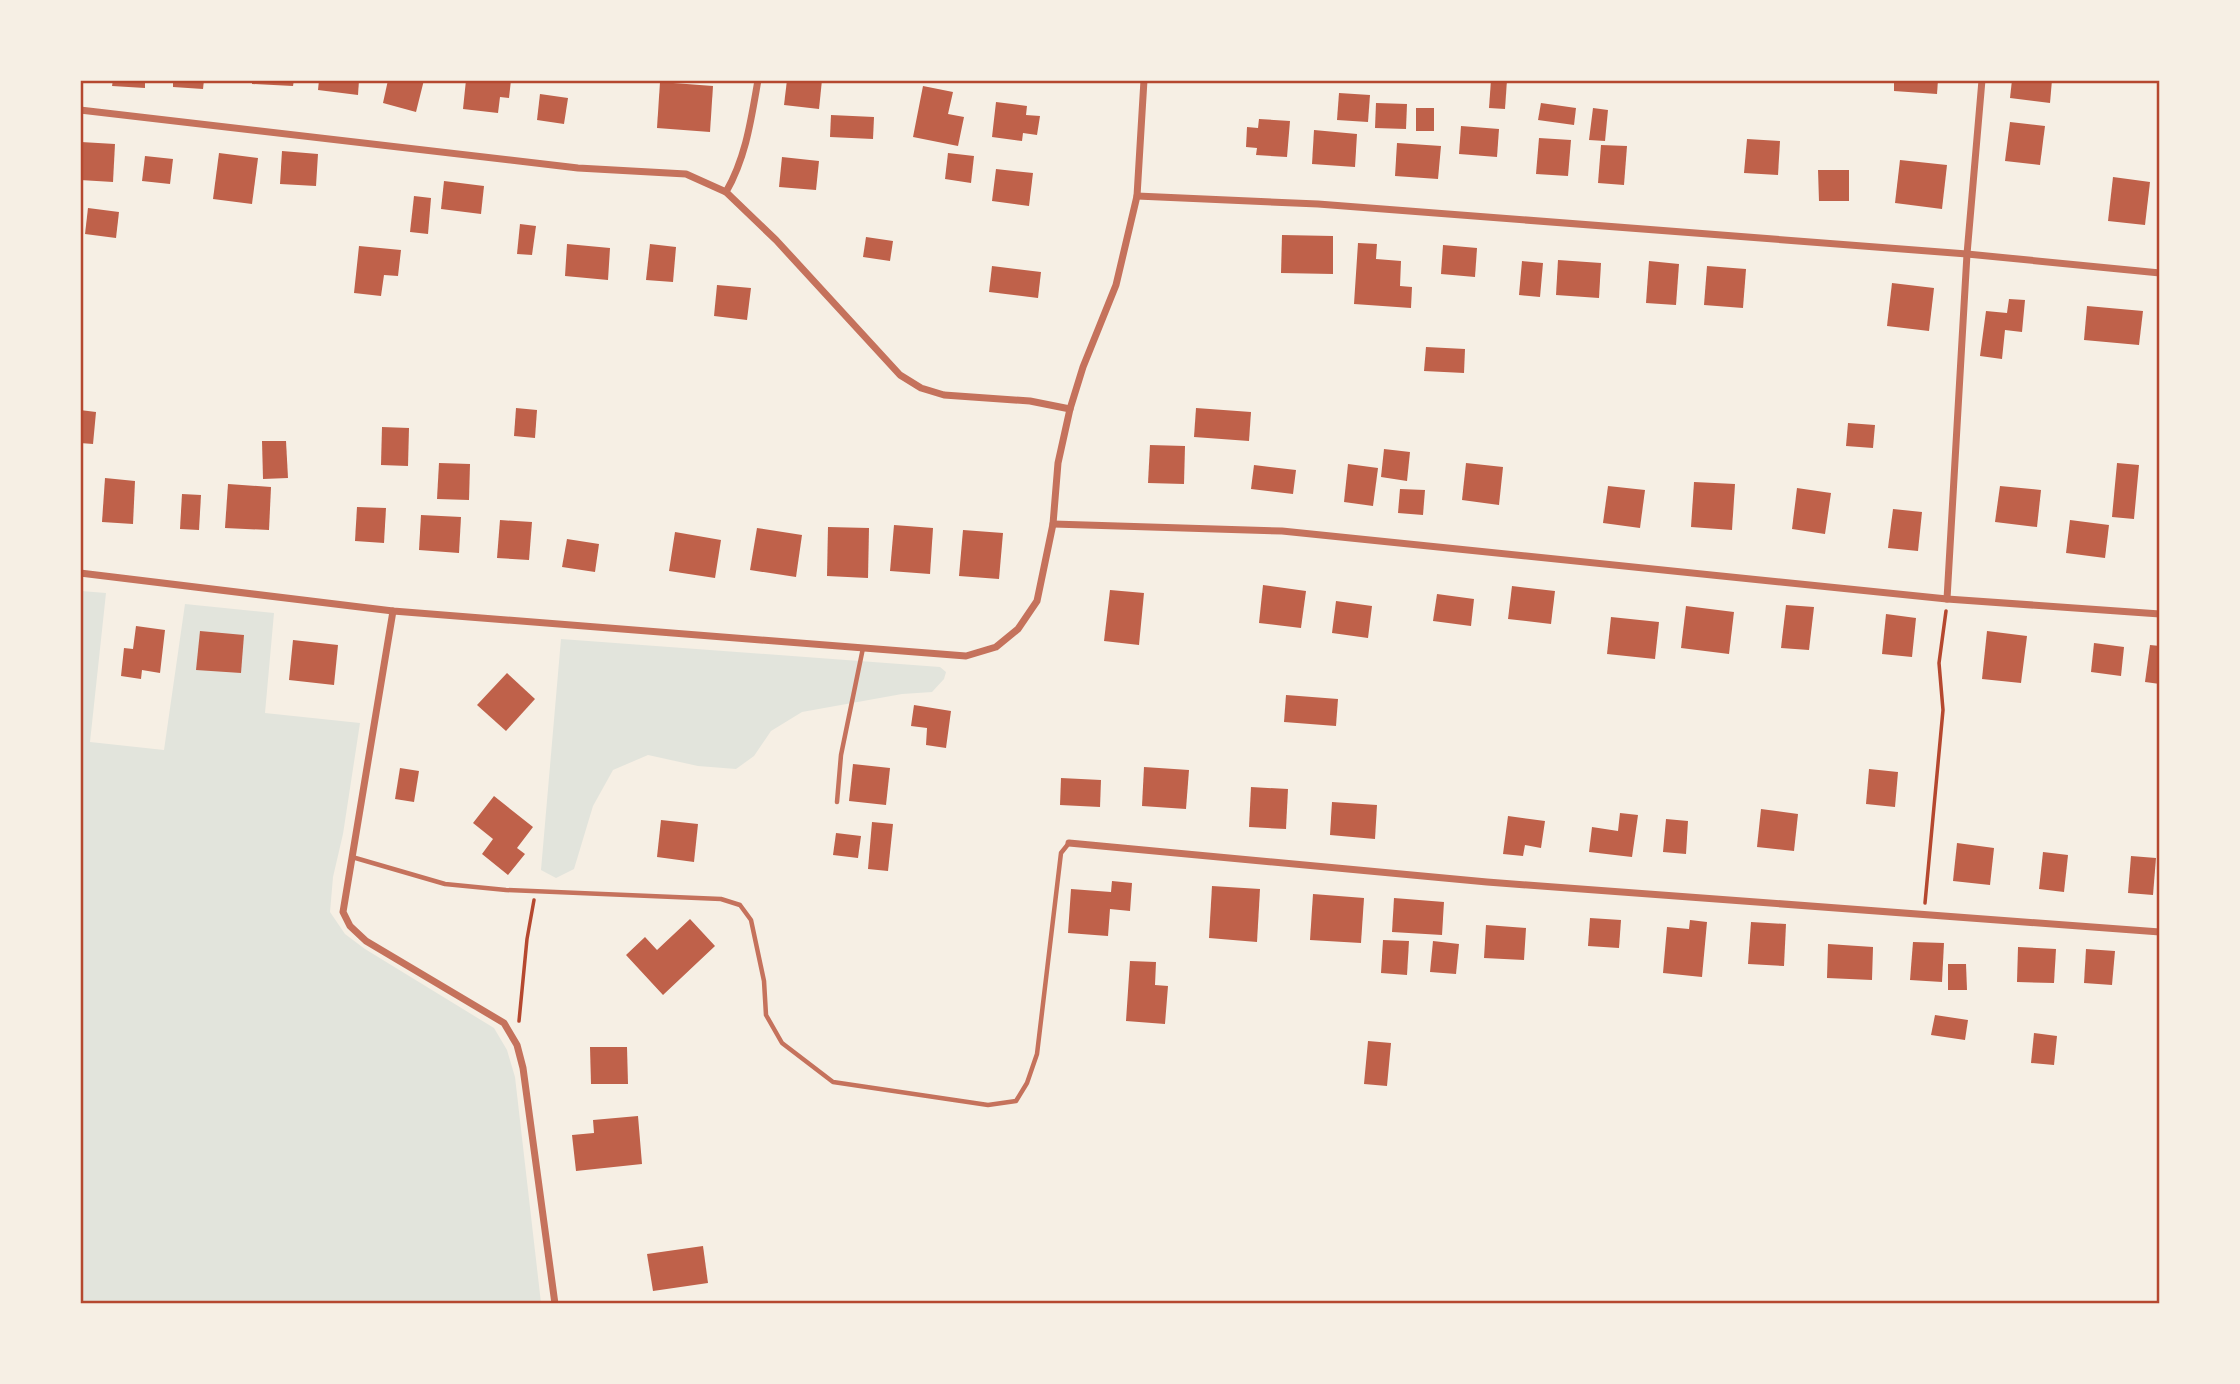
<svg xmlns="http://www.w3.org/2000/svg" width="2240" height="1384" viewBox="0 0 2240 1384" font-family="'Libre Baskerville',serif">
  <rect width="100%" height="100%" fill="#f6efe4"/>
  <!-- green -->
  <g fill="#e2e4dc">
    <polygon points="81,591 106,593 90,742 164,750 185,604 274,613 265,713 360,723 343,834 333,877 330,912 345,934 365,949 494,1028 507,1050 515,1077 541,1303 81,1304"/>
    <polygon points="561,639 940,667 946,672 944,679 932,692 902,694 802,712 771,731 754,756 736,769 698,766 648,755 613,770 593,806 574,869 556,878 541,870"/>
  </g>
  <!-- building -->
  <g fill="#bf614a">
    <polygon points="113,80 145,80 145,88 112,86"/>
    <polygon points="173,80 204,80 203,89 173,87"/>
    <polygon points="252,80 294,80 293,86 252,84"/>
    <polygon points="319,80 359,80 358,95 318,90"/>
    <polygon points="388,80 424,80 416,112 383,103"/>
    <polygon points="466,80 511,80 509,98 500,97 498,113 463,109"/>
    <polygon points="787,80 822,80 819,109 784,105"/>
    <polygon points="1491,80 1507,80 1505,109 1489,108"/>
    <polygon points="1894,80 1938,80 1937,94 1894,91"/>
    <polygon points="2012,80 2052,80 2050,103 2010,98"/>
    <polygon points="660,82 713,86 710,132 657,128"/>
    <polygon points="923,86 953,92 948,114 964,117 958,146 913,137"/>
    <polygon points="1339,93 1370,95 1368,122 1337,120"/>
    <polygon points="540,94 568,98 564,124 537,120"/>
    <polygon points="996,102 1027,106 1026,115 1040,116 1037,135 1023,133 1022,141 992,137"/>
    <polygon points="1376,103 1407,104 1406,129 1375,128"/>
    <polygon points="1541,103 1576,108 1574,125 1538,120"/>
    <rect x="1416" y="108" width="18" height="23"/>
    <polygon points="1593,108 1608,110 1605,141 1589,140"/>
    <polygon points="831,115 874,117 873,139 830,137"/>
    <polygon points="1259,119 1290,121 1287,157 1256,155 1257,148 1246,147 1247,127 1258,128"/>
    <polygon points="2010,122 2045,126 2040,165 2005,161"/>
    <polygon points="1461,126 1499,129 1497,157 1459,154"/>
    <polygon points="1314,130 1357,134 1355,167 1312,164"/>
    <polygon points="1539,138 1571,140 1568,176 1536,174"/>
    <polygon points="1747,139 1780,141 1778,175 1744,173"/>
    <polygon points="81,142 115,144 113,182 80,180"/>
    <polygon points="1397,143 1441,146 1438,179 1395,176"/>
    <polygon points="1601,145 1627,146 1624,185 1598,183"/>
    <polygon points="282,151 318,154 316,186 280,184"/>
    <polygon points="219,153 258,158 252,204 213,199"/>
    <polygon points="948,153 974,156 971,183 945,179"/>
    <polygon points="145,156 173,159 170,184 142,181"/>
    <polygon points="782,157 819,161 816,190 779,187"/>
    <polygon points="1900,160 1947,165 1942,209 1895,203"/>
    <polygon points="996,169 1033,173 1029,206 992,201"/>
    <polygon points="1818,170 1849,170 1849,201 1819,201"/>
    <polygon points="2113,177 2150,182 2145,225 2108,221"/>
    <polygon points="444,181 484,186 481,214 441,209"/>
    <polygon points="414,196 431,198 428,234 410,232"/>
    <polygon points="88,208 119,212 116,238 85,234"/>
    <polygon points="520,224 536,226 532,255 517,254"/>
    <polygon points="1282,235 1333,236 1333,274 1281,273"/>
    <polygon points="866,237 893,241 890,261 863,257"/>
    <polygon points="1358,243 1377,244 1376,259 1401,261 1400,286 1412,287 1411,308 1354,304"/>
    <polygon points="567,244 610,248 608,280 565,276"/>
    <polygon points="650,244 676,247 673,282 646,280"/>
    <polygon points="1443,245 1477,248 1475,277 1441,274"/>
    <polygon points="359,246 401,250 398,276 384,275 381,296 354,293"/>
    <polygon points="1558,260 1601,263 1599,298 1556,295"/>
    <polygon points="1522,261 1543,263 1540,297 1519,295"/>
    <polygon points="1649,261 1679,264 1676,305 1646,303"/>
    <polygon points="992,266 1041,272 1038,298 989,292"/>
    <polygon points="1707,266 1746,269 1743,308 1704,305"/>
    <polygon points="1892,283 1934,288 1929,331 1887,326"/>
    <polygon points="717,285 751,288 747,320 714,316"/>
    <polygon points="2009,299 2025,300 2022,332 2005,330 2002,359 1980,356 1986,311 2007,313"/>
    <polygon points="2087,306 2143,311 2139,345 2084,340"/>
    <polygon points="1426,347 1465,349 1464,373 1424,371"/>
    <polygon points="516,408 537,410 535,438 514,436"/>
    <polygon points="1196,408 1251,412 1249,441 1194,437"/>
    <polygon points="80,410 96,412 93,444 80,443"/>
    <polygon points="1848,423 1875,425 1873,448 1846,446"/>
    <polygon points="382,427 409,428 408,466 381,465"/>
    <polygon points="262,441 286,441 288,478 263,479"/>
    <polygon points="1150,445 1185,446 1184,484 1148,483"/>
    <polygon points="1384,449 1410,452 1407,481 1381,477"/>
    <polygon points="439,463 470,464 469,500 437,499"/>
    <polygon points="1466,463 1503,467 1499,505 1462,500"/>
    <polygon points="2117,463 2139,465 2134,519 2112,517"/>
    <polygon points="1348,464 1378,468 1373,506 1344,502"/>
    <polygon points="1254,465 1296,470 1293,494 1251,489"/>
    <polygon points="105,478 135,481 133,524 102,522"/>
    <polygon points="1694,482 1735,484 1732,530 1691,527"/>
    <polygon points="228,484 271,487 269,530 225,528"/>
    <polygon points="1608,486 1645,490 1640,528 1603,523"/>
    <polygon points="2000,486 2041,490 2037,527 1995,522"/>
    <polygon points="1797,488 1831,493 1825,534 1792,529"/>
    <polygon points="1400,489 1425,490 1423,515 1398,513"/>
    <polygon points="182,494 201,495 199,530 180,529"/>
    <polygon points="357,507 386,508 384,543 355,541"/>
    <polygon points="1893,509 1922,512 1918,551 1888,548"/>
    <polygon points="421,515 461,517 459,553 419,550"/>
    <polygon points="500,520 532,522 529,560 497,558"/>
    <polygon points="2070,520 2109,525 2105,558 2066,553"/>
    <polygon points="894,525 933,528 930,574 890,571"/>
    <polygon points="828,527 869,528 868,578 827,576"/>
    <polygon points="757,528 802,535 796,577 750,570"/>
    <polygon points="963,530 1003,533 999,579 959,576"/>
    <polygon points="675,532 721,540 715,578 669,571"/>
    <polygon points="567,539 599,544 595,572 562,567"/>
    <polygon points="1263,585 1306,591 1301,628 1259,623"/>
    <polygon points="1512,586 1555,591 1551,624 1508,619"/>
    <polygon points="1110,590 1144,593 1139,645 1104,641"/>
    <polygon points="1437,594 1474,599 1471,626 1433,621"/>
    <polygon points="1336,601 1372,606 1368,638 1332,633"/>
    <polygon points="1786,605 1814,607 1809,650 1781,648"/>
    <polygon points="1686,606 1734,612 1729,654 1681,648"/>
    <polygon points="1886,614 1916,618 1912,657 1882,654"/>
    <polygon points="1611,617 1659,622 1655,659 1607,654"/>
    <polygon points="136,626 165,630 160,673 142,670 141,679 121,676 124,648 133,649"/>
    <polygon points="200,631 244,635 241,673 196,670"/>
    <polygon points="1987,631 2027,636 2021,683 1982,679"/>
    <polygon points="293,640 338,645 334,685 289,680"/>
    <polygon points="2094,643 2124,647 2121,676 2091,672"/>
    <polygon points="2150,645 2160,646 2160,684 2145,682"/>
    <polygon points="507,673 535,699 506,731 477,705"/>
    <polygon points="1286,695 1338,699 1336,726 1284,722"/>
    <polygon points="914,705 951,711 946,748 926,745 927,728 911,726"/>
    <polygon points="853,764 890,768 886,805 849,801"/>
    <polygon points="1144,767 1189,770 1186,809 1142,806"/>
    <polygon points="400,768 419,771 414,802 395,799"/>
    <polygon points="1869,769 1898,772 1895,807 1866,804"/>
    <polygon points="1061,778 1101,780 1100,807 1060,805"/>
    <polygon points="1251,787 1288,789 1286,829 1249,827"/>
    <polygon points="494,796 533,827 517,848 525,854 508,875 482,854 493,839 473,823"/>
    <polygon points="1332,802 1377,805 1375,839 1330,835"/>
    <polygon points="1761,809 1798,814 1794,851 1757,847"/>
    <polygon points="1620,813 1638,815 1632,857 1589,852 1592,827 1618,831"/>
    <polygon points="1508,816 1545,821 1541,848 1525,845 1523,856 1503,854"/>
    <polygon points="1666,819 1688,821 1686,854 1663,852"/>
    <polygon points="661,820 698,824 694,862 657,857"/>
    <polygon points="872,822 893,824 888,871 868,869"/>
    <polygon points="836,833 861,836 858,858 833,855"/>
    <polygon points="1957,843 1994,848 1990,885 1953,881"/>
    <polygon points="2043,852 2068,855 2064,892 2039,889"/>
    <polygon points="2131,856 2156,858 2153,895 2128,893"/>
    <polygon points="1112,881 1132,883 1130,911 1110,909 1108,936 1068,933 1071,889 1111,892"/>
    <polygon points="1212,886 1260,889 1257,942 1209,938"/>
    <polygon points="1313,894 1364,898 1361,943 1310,940"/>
    <polygon points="1394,898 1444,902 1442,935 1392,932"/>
    <polygon points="1590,918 1621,920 1619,948 1588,946"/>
    <polygon points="690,919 715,946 663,995 626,955 645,937 657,950"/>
    <polygon points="1690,920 1707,922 1702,977 1663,973 1667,927 1689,929"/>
    <polygon points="1751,922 1786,924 1784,966 1748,964"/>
    <polygon points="1486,925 1526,928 1524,960 1484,958"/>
    <polygon points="1383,940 1409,941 1407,975 1381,973"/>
    <polygon points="1433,941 1459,944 1456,974 1430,972"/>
    <polygon points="1913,942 1944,943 1942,982 1910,980"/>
    <polygon points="1828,944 1873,947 1872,980 1827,978"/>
    <polygon points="2018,947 2056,949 2054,983 2017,982"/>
    <polygon points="2086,949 2115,951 2112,985 2084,983"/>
    <polygon points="1130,961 1156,962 1155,985 1168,986 1165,1024 1126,1021"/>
    <polygon points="1948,964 1966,964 1967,990 1948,990"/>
    <polygon points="1935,1015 1968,1020 1965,1040 1931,1035"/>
    <polygon points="2034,1033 2057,1036 2054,1065 2031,1063"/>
    <polygon points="1368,1041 1391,1043 1387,1086 1364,1084"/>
    <polygon points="590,1047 627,1047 628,1084 591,1084"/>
    <polygon points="638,1116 642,1164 576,1171 572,1135 594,1133 593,1120"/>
    <polygon points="703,1246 708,1283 653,1291 647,1254"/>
  </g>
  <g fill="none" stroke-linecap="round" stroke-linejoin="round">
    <!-- path -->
    <g stroke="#b5482f" stroke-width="3.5">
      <polyline points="1925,903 1943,710 1939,663 1946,611"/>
      <polyline points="519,1021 527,939 534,900"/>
    </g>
    <!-- service -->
    <g stroke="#c5725c" stroke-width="4.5">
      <polyline points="837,802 841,755 863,648"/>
      <polyline points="352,857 445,884 506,890 721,899 740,905 751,920 764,981 766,1015 782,1043 833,1082 988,1105 1016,1101 1027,1083 1037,1054 1061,853 1069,843"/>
    </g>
    <!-- minor -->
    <g stroke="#c5725c" stroke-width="7">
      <polyline points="80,110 578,168 686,174 726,192 776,240 900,375 921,388 944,395 1030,401 1070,409"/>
      <path d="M726 192C746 157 751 120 758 80"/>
      <polyline points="1137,196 1318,204 1967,254 2160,273"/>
      <polyline points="1053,524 1282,531 1947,599 2160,614"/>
      <polyline points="80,573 393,611 966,656 996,647 1018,629 1037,601 1053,524 1058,463 1070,409 1083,367 1116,285 1137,196 1144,80"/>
      <polyline points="1947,599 1967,254 1982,80"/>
      <polyline points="393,611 343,912 350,926 366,941 504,1023 517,1045 523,1068 555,1304"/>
      <polyline points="1069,843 1487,882 2160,932"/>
    </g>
  </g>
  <!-- border -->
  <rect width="2240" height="1384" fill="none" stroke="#f6efe4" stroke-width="164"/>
  <rect x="82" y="82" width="2076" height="1220" fill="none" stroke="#b5482f" stroke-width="2.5"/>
</svg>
